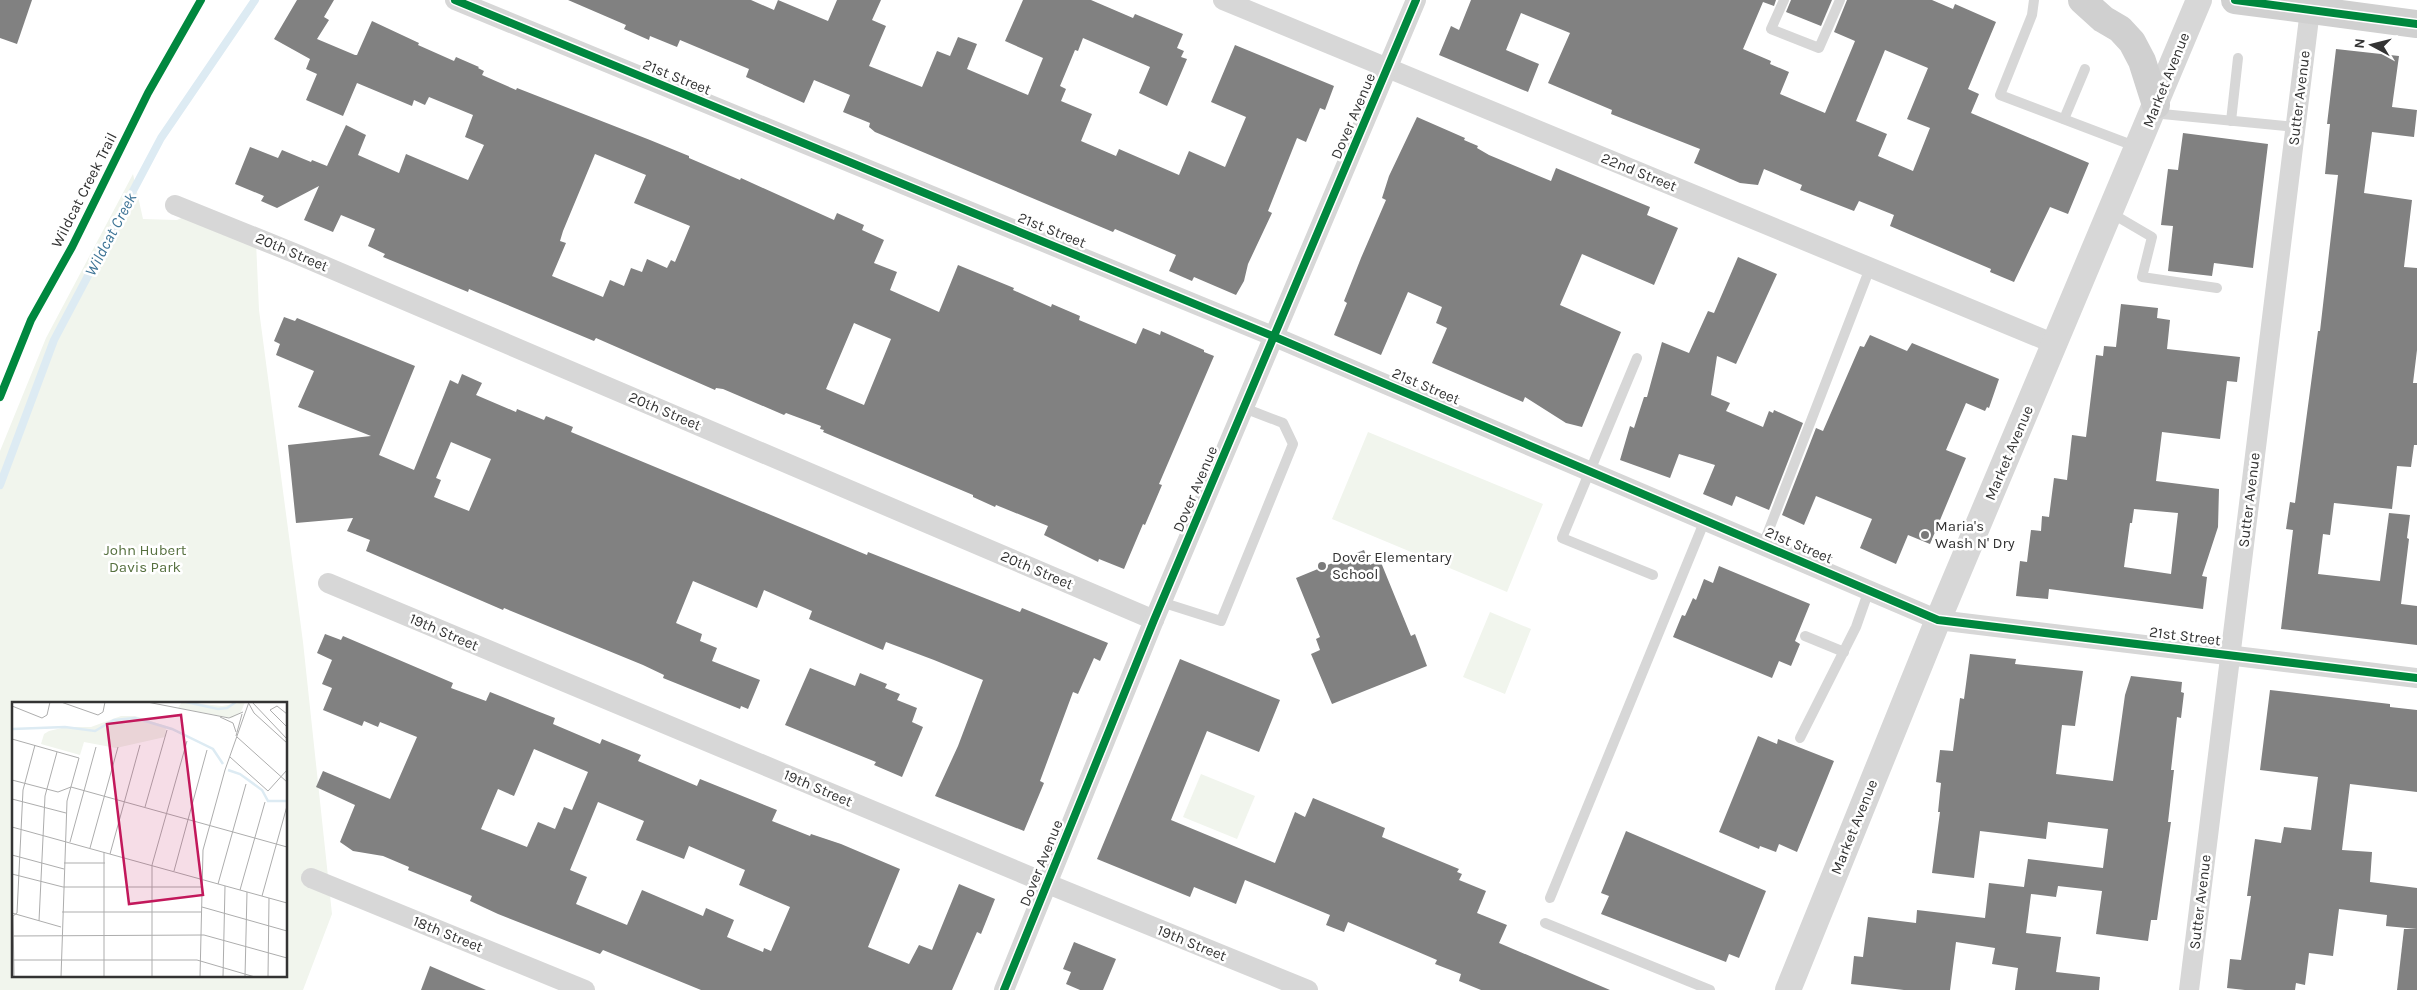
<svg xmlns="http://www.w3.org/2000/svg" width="2417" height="990" viewBox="0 0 2417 990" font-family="Karla,sans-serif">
  <rect width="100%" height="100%" fill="#fff"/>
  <!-- green -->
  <g fill="#f1f5ed" fill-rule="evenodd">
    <path d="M133 174 143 219 177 220 190 214 256 241 259 310 303 642 332 914 303 990H0V451L46 338ZM14 704H286V976H14Z"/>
    <polygon points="1368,432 1543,504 1507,592 1332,519"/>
    <polygon points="1490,612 1531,629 1505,694 1463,677"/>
    <polygon points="1201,774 1255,796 1237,839 1183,817"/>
  </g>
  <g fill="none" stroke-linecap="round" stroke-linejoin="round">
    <!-- stream -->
    <polyline stroke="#ddebf3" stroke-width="8" points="0,485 54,340 161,138 255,0"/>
  </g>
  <!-- building -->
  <g fill="#818181" fill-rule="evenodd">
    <polygon points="0,0 32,0 17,44 0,38"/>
    <path d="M297 0H334L324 17 329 20 317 39 355 55H357L372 21 419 43 418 45 454 61 456 57 479 67 478 68 484 71 482 75 516 90 517 88 650 140 689 156V158L740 180 741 178 834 220 837 213 864 225 862 230 884 240 874 263 897 272 890 290 939 312 958 265 1014 288 1013 290 1051 307 1052 304 1080 316 1079 320 1136 344 1143 328 1160 335 1161 331 1204 350V352L1214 356 1159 484 1162 485 1145 525 1143 524 1124 569 1099 559 1098 562 1044 535 1048 526 996 505 995 507 973 497V495L823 432 824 430 820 429 821 426 786 413 784 415 723 389 716 388 715 390 596 338 594 341 476 292 469 289 468 292 383 257 385 254 368 246 375 229 341 215 333 232 304 220 319 186 277 208 261 201 264 196 235 184 250 147 278 158 282 150 311 162 312 160 327 166 346 125 366 135 358 155 399 173 406 154 468 180 484 145 465 137 473 115 429 97 425 105 414 100 412 106 357 83 343 116 306 100 317 74 306 69 310 59 274 39ZM595 154 646 175 634 203 690 226 675 262 671 260 667 268 647 259 642 272 631 268 624 286 610 280 603 297 552 276 566 243 560 241 563 231ZM854 323 891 339 864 405 826 389Z"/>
    <polygon points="568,0 751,0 774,10 778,0 828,21 837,0 881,0 872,20 886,26 869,66 922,87 937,51 950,56 958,37 977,44 967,69 1028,95 1043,58 1005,41 1023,0 1091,0 1133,18 1135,14 1183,34 1177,48 1184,51 1181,57 1187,59 1167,106 1139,93 1150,67 1083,38 1078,51 1075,50 1060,86 1066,89 1061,101 1092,114 1081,141 1116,156 1119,149 1179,175 1189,151 1225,167 1246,117 1211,102 1235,45 1334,86 1325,110 1320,108 1306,142 1297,138 1268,211 1272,213 1248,264 1244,281 1236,295 1194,277 1192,281 1169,271 1176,255 1115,229 1113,232 875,132 869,127 870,123 843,112 850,95 814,80 804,103 746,77 749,69 680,40 677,47 650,36 649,40 624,29 626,25"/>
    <path d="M1471 0H1776L1774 6 1763 2 1743 49 1771 61 1770 64 1789 72 1780 94 1825 113 1855 41 1834 32 1847 0H1932L1953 9 1955 4 1996 22 1968 89 1979 94 1971 113 2089 163 2068 214 2050 207 2014 282 1990 272 1991 269 1890 226 1894 215 1859 201 1854 211 1800 190 1802 185 1764 169 1758 185 1740 183 1694 163 1700 149 1611 114 1612 110 1548 83 1570 33 1521 13 1506 50 1539 64 1528 92 1439 55 1451 26 1459 30ZM1885 50 1928 68 1907 119 1930 128 1913 171 1878 156 1887 134 1856 121Z"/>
    <polygon points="1791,0 1832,0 1821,26 1786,12"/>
    <polygon points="2336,49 2399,56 2392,107 2417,110 2414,137 2372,132 2364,193 2412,200 2404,267 2417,268 2417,350 2413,383 2417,383 2417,445 2414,445 2411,467 2397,466 2392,509 2334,503 2330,535 2323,534 2318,574 2380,581 2389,513 2410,515 2407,538 2409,539 2401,604 2417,606 2417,645 2281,629 2293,530 2286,529 2290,502 2295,503 2318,331 2320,331 2338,175 2325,174 2330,124 2327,124"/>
    <polygon points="1417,117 1465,138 1464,140 1478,146 1477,148 1489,155 1551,181 1556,168 1650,207 1647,215 1678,228 1654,285 1582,254 1560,305 1621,332 1582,427 1566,423 1525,397 1523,402 1432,363 1447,328 1436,323 1442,307 1408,292 1381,355 1334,335 1347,303 1344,301 1361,258 1386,200 1382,198 1389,176"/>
    <polygon points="2183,133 2268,144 2253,268 2214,263 2212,276 2168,271 2173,226 2161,225 2168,169 2178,170"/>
    <polygon points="1738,257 1777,274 1736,364 1717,356 1711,395 1730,403 1726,411 1763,427 1769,411 1773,413 1774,410 1803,423 1769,510 1736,496 1732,506 1703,494 1715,465 1679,454 1670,478 1620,460 1630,426 1634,428 1644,397 1647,397 1662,342 1689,353 1708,311 1714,313"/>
    <path d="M2121 304 2158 308 2157 318 2170 320 2167 349 2240 357 2237 382 2227 381 2220 439 2162 432 2156 481 2219 489 2218 527 2202 576 2207 577 2203 609 2049 589 2048 599 2016 596 2020 561 2027 562 2031 530 2041 531 2042 516 2049 517 2054 478 2067 480 2072 435 2086 437 2096 355 2103 356 2104 346 2116 347ZM2134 509 2178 513 2171 574 2124 567 2130 523H2132Z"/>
    <path d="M284 317 295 321 297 318 415 366 379 455 414 470 450 380 458 384 462 374 482 383 476 395 516 412 517 409 544 420 546 416 573 427 571 432 867 555 868 552 1020 612 1022 608 1108 643 1100 661 1094 658 1078 694 1073 692 1040 781 1044 783 1024 831 935 796 958 746 983 680 934 660 886 642 883 650 809 619 812 611 764 590 757 608 693 581 676 623 702 634 700 641 717 648 712 661 760 680 748 709 741 706 740 709 663 678 664 675 643 665 504 608 503 610 366 551 370 540 347 531 353 518 296 523 288 445 371 436 298 407 314 371 276 355 280 344 274 341ZM451 442 491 459 469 511 434 497 441 480 436 478Z"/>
    <polygon points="1870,335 1907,351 1912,343 1999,379 1989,408 1987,407 1985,411 1966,403 1946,450 1966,458 1930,544 1908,535 1896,564 1860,548 1872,519 1816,496 1804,525 1782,515 1816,428 1823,431 1860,346 1864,347"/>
    <polygon points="1364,550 1370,565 1380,560 1411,636 1415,634 1427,666 1332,704 1311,654 1320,650 1316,639 1320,637 1296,578"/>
    <polygon points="1719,566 1810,604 1795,641 1800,644 1791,666 1779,661 1772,678 1673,637 1682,615 1685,616 1693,598 1696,600 1704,579 1713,583"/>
    <path d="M325 634 341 640 343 636 453 683 451 688 486 701 490 692 537 711 555 718 553 724 600 744 602 739 641 755 638 761 697 786 700 779 777 810 772 821 810 836 811 834 841 844 900 869 868 947 909 964 919 945 932 950 959 884 995 899 981 934 977 932 952 990H701L603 950 600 954 498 914 470 901 472 896 408 870 409 867 383 856 353 851 340 842 355 805 316 787 323 771 390 799 417 737 380 722 378 727 364 721 362 726 323 710 332 688 322 684 332 660 317 653ZM534 749 588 772 572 810 564 807 555 829 538 822 527 847 481 829 498 789 514 796ZM598 802 644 821 636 840 684 859 689 846 745 870 739 885 790 907 771 951 764 948 763 952 727 937 734 920 706 908 703 916 642 890 627 925 576 904 587 877 570 870Z"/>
    <polygon points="1970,654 2016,659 2015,664 2083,671 2075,726 2062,725 2056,774 2113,781 2125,695 2131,676 2182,682 2181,692 2184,693 2181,718 2177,717 2171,770 2174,770 2168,822 2171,822 2157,920 2151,920 2148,941 2096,934 2102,891 2058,886 2056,897 2031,894 2026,933 2061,937 2056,972 2100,977 2099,990 2015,990 2018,968 1992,964 1995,948 1956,942 1950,990 1904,990 1851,984 1854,956 1863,957 1868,917 1916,923 1917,910 1985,918 1989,883 2024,887 2028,859 2103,868 2108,829 2048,822 2046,839 1980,831 1974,878 1932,873 1940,812 1938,812 1941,783 1936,782 1940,750 1953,751 1960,698 1964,699"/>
    <polygon points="1180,659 1280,700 1259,752 1207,731 1171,820 1275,863 1295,812 1305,817 1313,798 1385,828 1382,837 1459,869 1457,872 1462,874 1459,880 1486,891 1477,913 1507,925 1499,943 1610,990 1481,990 1459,981 1461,974 1435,964 1437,960 1348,922 1344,932 1326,925 1330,915 1245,880 1236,904 1194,887 1190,897 1097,859"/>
    <polygon points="810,668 855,686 860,673 887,684 885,688 900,694 897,700 917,708 912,722 923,727 902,777 874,765 876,762 785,725"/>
    <polygon points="2270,690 2390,704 2390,707 2417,710 2417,792 2350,784 2342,850 2372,852 2370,882 2417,888 2417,929 2386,926 2387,915 2339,909 2333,956 2309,953 2305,985 2296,983 2295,990 2245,990 2227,988 2230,959 2241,960 2251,896 2247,896 2255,839 2281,843 2284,827 2311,830 2318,777 2260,770"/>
    <polygon points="1758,736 1777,744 1778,739 1834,761 1797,852 1779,844 1776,852 1760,846 1759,849 1719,832"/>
    <polygon points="1626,831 1766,891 1739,958 1729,954 1726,962 1601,914 1609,896 1601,893"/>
    <polygon points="2404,929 2417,929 2417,990 2397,990"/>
    <polygon points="1074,942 1116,959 1103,990 1080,990 1066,984 1071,972 1063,969"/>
    <polygon points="430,966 486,990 421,990"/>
  </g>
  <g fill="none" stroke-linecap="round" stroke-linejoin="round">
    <!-- service -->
    <g stroke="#d7d7d7" stroke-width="10">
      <polyline points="1784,0 1771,29 1819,48 1840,0"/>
      <polyline points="2034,0 2032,15 2000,95 2137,147"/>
      <polyline points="2152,113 2295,127"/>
      <polyline points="2064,119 2085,69"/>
      <polyline points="2231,121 2238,58"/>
      <polyline points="2111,213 2152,237 2142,277 2217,288"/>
      <polyline points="1637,358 1562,538 1653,575"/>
      <polyline points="1763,545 1870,268"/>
      <polyline points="1161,602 1221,621 1293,444 1283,423 1244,408"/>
      <polyline points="1805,636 1844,652"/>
      <polyline points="1800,738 1856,627 1869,590"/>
      <polyline points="1550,898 1705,520"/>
      <polyline points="1545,923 1710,990"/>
    </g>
    <!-- minor -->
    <g stroke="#d7d7d7" stroke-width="20">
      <polyline points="455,0 1275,337 1938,620 2417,678"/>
      <polyline points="1223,0 2055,344"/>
      <polyline points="175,205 294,253 1154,620"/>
      <polyline points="328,583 1048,884 1308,990"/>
      <polyline points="311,878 585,990"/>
      <polyline points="1004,990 1154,620 1416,0"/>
      <polyline points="2189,990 2310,10"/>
    </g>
    <!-- tertiary -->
    <polyline stroke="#d7d7d7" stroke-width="26" points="1788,990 1938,620 2199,0"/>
    <!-- secondary -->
    <g stroke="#d0d0d0" stroke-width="28">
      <polyline points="2082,0 2103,19 2120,29 2132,42 2142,61 2156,105"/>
      <polyline points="2235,0 2417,24"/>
    </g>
    <defs>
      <g id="cycleway">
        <polyline points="455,0 1275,337 1938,620 2417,678"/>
        <polyline points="2235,0 2417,24"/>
        <polyline points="0,397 31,320 72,247 148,93 201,0"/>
        <polyline points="1004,990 1154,620 1416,0"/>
      </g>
    </defs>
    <!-- cycleway casing -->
    <use href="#cycleway" stroke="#fff" stroke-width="11"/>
    <!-- cycleway -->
    <use href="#cycleway" stroke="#00873e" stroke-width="8"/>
  </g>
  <!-- markers -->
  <g fill="#7a7a7a" stroke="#fff" stroke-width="2">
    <circle cx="1925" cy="535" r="5"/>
    <circle cx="1322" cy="566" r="5"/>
  </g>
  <g text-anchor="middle" stroke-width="5" stroke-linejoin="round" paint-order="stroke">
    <!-- street labels -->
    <g font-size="15" fill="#333" stroke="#fff">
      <text transform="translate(677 77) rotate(22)" y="5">21st Street</text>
      <text transform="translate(2166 80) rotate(-68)" y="5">Market Avenue</text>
      <text transform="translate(2299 98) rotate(-83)" y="5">Sutter Avenue</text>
      <text transform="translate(1353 116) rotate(-67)" y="5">Dover Avenue</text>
      <text transform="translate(1639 172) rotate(22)" y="5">22nd Street</text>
      <text transform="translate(84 190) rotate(-63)" y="5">Wildcat Creek Trail</text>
      <text transform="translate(1052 230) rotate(22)" y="5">21st Street</text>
      <text transform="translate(292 252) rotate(23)" y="5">20th Street</text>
      <text transform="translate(1426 386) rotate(23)" y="5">21st Street</text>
      <text transform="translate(665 411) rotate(23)" y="5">20th Street</text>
      <text transform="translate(2009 453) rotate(-67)" y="5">Market Avenue</text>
      <text transform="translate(1195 489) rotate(-67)" y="5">Dover Avenue</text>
      <text transform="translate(2249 500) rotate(-83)" y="5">Sutter Avenue</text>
      <text transform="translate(1799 545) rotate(23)" y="5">21st Street</text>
      <text transform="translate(1037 570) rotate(23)" y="5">20th Street</text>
      <text transform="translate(444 632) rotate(23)" y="5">19th Street</text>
      <text transform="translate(2185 636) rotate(7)" y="5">21st Street</text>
      <text transform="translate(818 788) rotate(23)" y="5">19th Street</text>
      <text transform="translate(1854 827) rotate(-68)" y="5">Market Avenue</text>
      <text transform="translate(1041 863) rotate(-68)" y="5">Dover Avenue</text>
      <text transform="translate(2200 902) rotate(-83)" y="5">Sutter Avenue</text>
      <text transform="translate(448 934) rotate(22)" y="5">18th Street</text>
      <text transform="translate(1192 943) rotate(22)" y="5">19th Street</text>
    </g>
    <!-- poi labels -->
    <g font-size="15" fill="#333" stroke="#fff" text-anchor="start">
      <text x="1935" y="531">Maria's<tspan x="1935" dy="17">Wash N' Dry</tspan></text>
      <text x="1332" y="562">Dover Elementary<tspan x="1332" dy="17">School</tspan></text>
    </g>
    <!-- park labels -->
    <g font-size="15" fill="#56703f" stroke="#fff">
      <text x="145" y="555">John Hubert<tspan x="145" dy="17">Davis Park</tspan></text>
    </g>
    <!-- water labels -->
    <g font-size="16" font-style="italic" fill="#3f7597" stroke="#fff">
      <text transform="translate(110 234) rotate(-62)" y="6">Wildcat Creek</text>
    </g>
  </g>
  <!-- overview -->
  <g transform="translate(12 702)">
    <rect width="275" height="275" fill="#fff"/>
    <path d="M170 0 210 4 233 0 229 10 220 16 166 6ZM109 14H123L157 25 154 26 153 35 104 46 72 40 68 53 29 42 32 32 37 29 54 25H79Z" fill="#f1f5ed"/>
    <path fill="none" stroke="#ddebf3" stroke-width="2.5" d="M174 0 206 7 215 6 224 0M0 27 53 25 83 29 102 18 123 16 160 27 201 47 211 62M216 68 228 72 250 88 256 99H274"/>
    <path fill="none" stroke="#adadad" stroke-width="1" d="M49 0 86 13 91 10 93 0M135 0 217 16 231 10M236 0 242 11 275 41M240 0 275 37M0 4 30 16 35 13 38 0M275 12 265 4 258 8 275 25M208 15 221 21 224 30M224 34 230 12M225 35 275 80M0 37 67 56 55 99 49 275M218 55 256 89 275 68M0 78 46 90 59 85 275 145M0 97 54 111M133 105 155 28M0 125 275 201M58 140 84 45M78 146 106 45M92 150V275M98 152 128 43M0 153 52 167M52 161H93M162 169 195 48M0 172 51 185H189M206 182 234 82M228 188 253 100M250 194 275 104M190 205 275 229M50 210H189M0 211 49 225M27 219 33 94 45 50M0 234 192 233 275 256M0 258H185L243 275M2 275 1 214 5 211 11 88 23 43M140 275V163L175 39M188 275 191 148 213 68 237 0M211 275 213 184M233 275 235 190M256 275 257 196"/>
    <path fill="#c2185b" fill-opacity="0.15" stroke="#c2185b" stroke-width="2.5" d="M169 13 191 193 117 202 95 22Z"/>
    <rect width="275" height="275" fill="none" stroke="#333" stroke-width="2.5"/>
  </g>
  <!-- north arrow -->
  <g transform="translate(2372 45) rotate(277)" stroke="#ffffff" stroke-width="4" paint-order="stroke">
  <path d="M0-4L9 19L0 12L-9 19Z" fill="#333333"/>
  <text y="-8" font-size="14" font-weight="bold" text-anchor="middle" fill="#333333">N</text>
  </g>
</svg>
